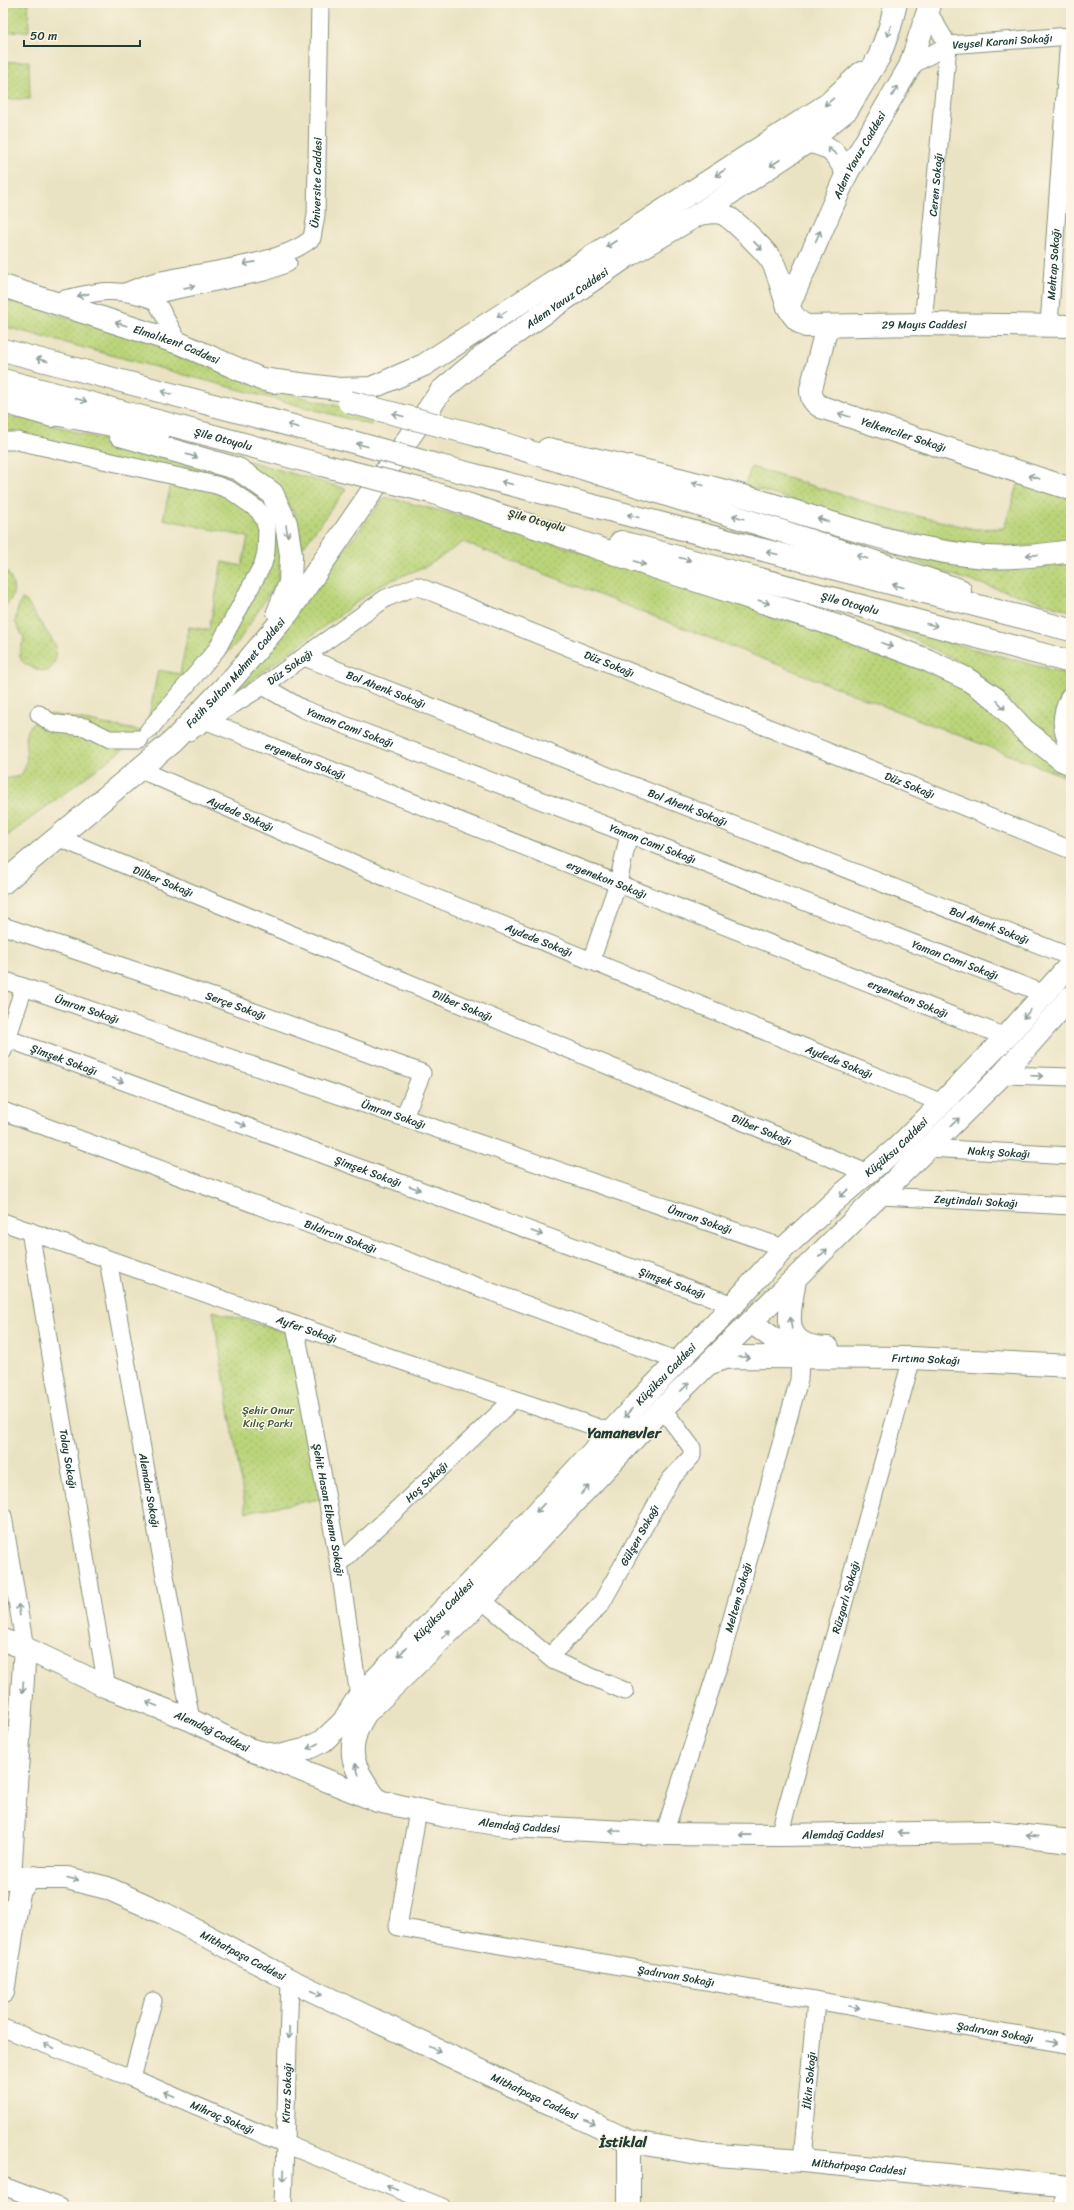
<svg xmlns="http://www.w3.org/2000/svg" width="1074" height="2210" viewBox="0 0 1074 2210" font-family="Sriracha,sans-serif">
  <defs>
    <pattern id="green-dots" width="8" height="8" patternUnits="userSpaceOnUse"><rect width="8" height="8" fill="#bad479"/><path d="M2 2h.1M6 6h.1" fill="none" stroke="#9fb769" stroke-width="1.8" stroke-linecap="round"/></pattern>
  </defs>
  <rect width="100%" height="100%" fill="#fcf5e5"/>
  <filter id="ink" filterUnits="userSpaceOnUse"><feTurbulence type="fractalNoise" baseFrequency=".025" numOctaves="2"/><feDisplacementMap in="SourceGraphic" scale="8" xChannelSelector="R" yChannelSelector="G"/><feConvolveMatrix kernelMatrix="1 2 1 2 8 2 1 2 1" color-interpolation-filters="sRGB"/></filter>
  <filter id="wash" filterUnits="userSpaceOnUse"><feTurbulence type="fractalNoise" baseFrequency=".012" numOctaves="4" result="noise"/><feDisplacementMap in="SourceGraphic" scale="16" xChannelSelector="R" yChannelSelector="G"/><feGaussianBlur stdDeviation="0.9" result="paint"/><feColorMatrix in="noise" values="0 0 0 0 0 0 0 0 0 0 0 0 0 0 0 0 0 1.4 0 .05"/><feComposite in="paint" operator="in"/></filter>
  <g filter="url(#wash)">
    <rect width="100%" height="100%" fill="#eae3c3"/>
    <!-- green -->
    <g fill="url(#green-dots)" stroke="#6c8856">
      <polygon points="3,3 28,3 29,31 3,32"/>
      <polygon points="29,61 30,99 3,99 3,62"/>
      <polygon points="3,299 163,345 255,385 374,415 371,425 3,326"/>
      <path d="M3 416 36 420 227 477 260 497 274 524 282 549 278 580 238 642 146 732 3 839V779L20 776C40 750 4 731 51 714L146 732 158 670 180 674 189 627 209 630 222 562 242 566 248 537 163 519 172 480 3 436Z"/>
      <polygon points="238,458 346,489 303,547 293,511 268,481"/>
      <polygon points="751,467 892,510 974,529 1004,528 1019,482 1071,499 1071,543 1052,546 973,546 877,525 745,486"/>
      <polygon points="385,497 493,524 665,579 868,647 953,683 1071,771 1071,779 463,542 427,566 380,585 230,696"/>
      <polygon points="881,550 954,564 1011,569 1071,564 1071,611 958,577"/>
      <path d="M3 566C13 580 20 593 4 607Z"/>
      <path d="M22 599 26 601 56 646C58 655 55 664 48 671 40 672 22 665 20 657 19 651 23 644 24 638L15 622 17 611Z"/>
      <polygon points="885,625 1071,675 1061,751 968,666"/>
      <polygon points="213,1311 292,1334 320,1499 246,1512"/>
    </g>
  </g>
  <g filter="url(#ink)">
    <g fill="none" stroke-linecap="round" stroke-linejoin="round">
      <defs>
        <g id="street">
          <path id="s1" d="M928 11 948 45 1071 36"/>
          <polyline points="910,66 948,45"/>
          <path id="s2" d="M125 292C136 288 146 283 157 281 199 271 282 265 312 238L316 215 320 3"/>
          <polyline points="156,301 157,294 265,272 288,263"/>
          <path d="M53 302C94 292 115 285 156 301L179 343"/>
          <path id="s3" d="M923 324 948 45"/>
          <path id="s4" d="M1049 325 1069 36"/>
          <polyline points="3,441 17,441 216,485 230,490 258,510 264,519 267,529 266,552 263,564 217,649 148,731"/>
          <path id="s5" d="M304 657 1071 957"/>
          <path id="s6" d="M263 686 303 709 1045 994"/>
          <polyline points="39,714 50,722 57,724 85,727 109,739 140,739"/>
          <path id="s7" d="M207 721 1006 1037"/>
          <path id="s8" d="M189 732 263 686 386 598 417 586 1071 850"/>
          <path id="s9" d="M139 769 394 881 942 1103"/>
          <path id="s10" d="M57 837 867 1173"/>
          <path id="s11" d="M3 926 213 997 422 1073 404 1117"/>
          <polyline points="591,961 618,883 629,834"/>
          <path id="s12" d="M3 980 784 1248"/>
          <path id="s13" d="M3 1037 733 1305"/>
          <polyline points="3,1051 24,987"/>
          <polyline points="1002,1075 1071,1077"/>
          <path id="s14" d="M3 1111 678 1361"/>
          <path id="s15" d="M928 1148 1071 1156"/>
          <path id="s16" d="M881 1196 1071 1206"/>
          <path id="s17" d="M3 1222 295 1325 611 1432"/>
          <path id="s18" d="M30 1231 107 1687"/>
          <path id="s19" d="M108 1260 191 1720"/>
          <path id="s20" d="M295 1325 339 1564 359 1696"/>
          <polyline points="3,1516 25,1648"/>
          <path id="s21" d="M339 1564 514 1399"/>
          <polyline points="482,1600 554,1661 625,1691"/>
          <path id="s22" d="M549 1657 601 1604 670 1480 692 1456V1448L662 1408"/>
          <path id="s23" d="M418 1810 398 1927 1071 2045"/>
          <path id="s24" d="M664 1834 719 1664 799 1380 800 1358"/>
          <path id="s25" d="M779 1835 912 1358"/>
          <path id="s26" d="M3 2028 132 2078 285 2144 442 2207"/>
          <polyline points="132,2078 153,2001"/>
          <path id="s27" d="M802 2161 816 2000"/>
          <polyline points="3,2186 59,2207"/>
          <path id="s28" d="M283 2207 290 1980"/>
          <polyline points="1059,2207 1070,2187"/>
        </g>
        <g id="secondary">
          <path d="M807 142C830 144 837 154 847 173"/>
          <path id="s29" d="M699 214C706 213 715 211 721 213 731 216 768 253 773 263 784 284 783 315 806 326L923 324 1071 326"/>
          <path id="s30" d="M3 286 179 343 261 379 274 382"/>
          <path id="s31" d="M788 307 847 173 910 66 928 11 929 3"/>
          <path id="s32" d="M827 326 811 389C811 398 813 402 821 407L1071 489"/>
          <polyline points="261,379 339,389 371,388 424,365 828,104 861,73"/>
          <polyline points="3,402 52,416"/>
          <polyline points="120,435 238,469 272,493 286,523 291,555 290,583 278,612"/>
          <path d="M548 449C619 464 688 480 757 500 833 522 907 551 986 557 1014 559 1044 555 1071 551"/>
          <path id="s33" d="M3 883 173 741 234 677 288 613 441 391 484 355 626 257 699 214 807 142 847 110 879 57 890 27 896 3"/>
          <path d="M795 1280C789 1316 779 1347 828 1348"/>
          <polyline points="751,1322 800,1358"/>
          <path id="s34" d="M708 1364 725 1358 740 1357 912 1358 1071 1366"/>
          <polyline points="3,1992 19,1892 26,1882 35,1877"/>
          <polyline points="629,2207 629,2141"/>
        </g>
        <g id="primary">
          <path id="s35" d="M3 1640 25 1648 107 1687 191 1720 251 1750 378 1801 445 1816 511 1826 664 1834 779 1835 989 1832 1071 1841"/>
          <path id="s36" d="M251 1750 279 1756 304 1750 323 1741 343 1722 359 1696 507 1545 642 1398 733 1305 784 1248 839 1197 897 1148 942 1103 1006 1037 1071 964"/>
          <path d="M378 1801C353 1769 342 1750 366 1713L482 1600 658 1413 1002 1075 1071 997"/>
          <polyline points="10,1877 25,1648"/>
          <path id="s37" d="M3 1878H67L107 1888 165 1914 290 1980 629 2141 702 2154 802 2161 1071 2187"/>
        </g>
        <g id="highway">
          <polyline points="3,350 331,436"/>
          <path id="s38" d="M3 380 322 465"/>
          <polyline points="34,410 158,434"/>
          <polyline points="477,435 781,531 960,590"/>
          <polyline points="440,466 1071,630"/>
          <polyline points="431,492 663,570 843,628 927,660 967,679 995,698 1024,730 1062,760 1071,764"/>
          <path id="s39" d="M621 542 1071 662"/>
          <path d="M1071 698C1063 717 1062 725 1071 744"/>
        </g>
      </defs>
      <!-- street casing -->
      <use href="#street" stroke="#84907c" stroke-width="19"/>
      <!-- secondary casing -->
      <use href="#secondary" stroke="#84907c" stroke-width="24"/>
      <!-- primary casing -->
      <use href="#primary" stroke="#84907c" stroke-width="24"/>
      <!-- highway casing -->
      <use href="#highway" stroke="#84907c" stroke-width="24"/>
      <!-- street -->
      <use href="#street" stroke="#fff" stroke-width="17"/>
      <!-- secondary -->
      <use href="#secondary" stroke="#fff" stroke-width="22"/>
      <!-- primary -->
      <use href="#primary" stroke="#fff" stroke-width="22"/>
      <!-- highway -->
      <use href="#highway" stroke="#fff" stroke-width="22"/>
      <defs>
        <polyline id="secondary-bridge" points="349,402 477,435"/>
        <g id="highway-bridge">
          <polyline points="331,436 440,466"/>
          <polyline points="322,465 431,492"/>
        </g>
      </defs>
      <!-- secondary-bridge casing -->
      <use href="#secondary-bridge" stroke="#84907c" stroke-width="24" stroke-linecap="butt"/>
      <!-- highway-bridge casing -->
      <use href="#highway-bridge" stroke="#84907c" stroke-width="24" stroke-linecap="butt"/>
      <!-- secondary-bridge -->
      <use href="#secondary-bridge" stroke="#fff" stroke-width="22"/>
      <!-- highway-bridge -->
      <use href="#highway-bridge" stroke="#fff" stroke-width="22"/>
    </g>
    <!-- one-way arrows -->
    <defs><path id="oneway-shaft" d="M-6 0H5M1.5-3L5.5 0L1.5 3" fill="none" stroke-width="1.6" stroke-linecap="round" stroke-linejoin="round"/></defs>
    <g stroke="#8f9e9a">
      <use href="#oneway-shaft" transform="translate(889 31) rotate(109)"/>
      <use href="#oneway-shaft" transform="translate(895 91) rotate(-59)"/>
      <use href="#oneway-shaft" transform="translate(829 102) rotate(141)"/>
      <use href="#oneway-shaft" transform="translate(832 151) rotate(-142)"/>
      <use href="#oneway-shaft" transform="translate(775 163) rotate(147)"/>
      <use href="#oneway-shaft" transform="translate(720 173) rotate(147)"/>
      <use href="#oneway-shaft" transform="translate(818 236) rotate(-66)"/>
      <use href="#oneway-shaft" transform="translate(611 244) rotate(147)"/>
      <use href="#oneway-shaft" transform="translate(758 246) rotate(47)"/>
      <use href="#oneway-shaft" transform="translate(249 263) rotate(169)"/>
      <use href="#oneway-shaft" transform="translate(189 287) rotate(-11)"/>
      <use href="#oneway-shaft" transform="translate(83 295) rotate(167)"/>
      <use href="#oneway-shaft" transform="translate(502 314) rotate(147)"/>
      <use href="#oneway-shaft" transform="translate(121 324) rotate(-162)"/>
      <use href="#oneway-shaft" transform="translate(42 360) rotate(-165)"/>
      <use href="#oneway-shaft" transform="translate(167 393) rotate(-165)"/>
      <use href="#oneway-shaft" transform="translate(81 400) rotate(15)"/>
      <use href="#oneway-shaft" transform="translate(398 415) rotate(-166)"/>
      <use href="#oneway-shaft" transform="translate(844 415) rotate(-162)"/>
      <use href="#oneway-shaft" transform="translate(293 426) rotate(-165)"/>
      <use href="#oneway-shaft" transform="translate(362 445) rotate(-165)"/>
      <use href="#oneway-shaft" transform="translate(192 456) rotate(16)"/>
      <use href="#oneway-shaft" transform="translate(1034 477) rotate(-162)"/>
      <use href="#oneway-shaft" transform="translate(507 483) rotate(-165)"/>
      <use href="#oneway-shaft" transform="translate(698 484) rotate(-165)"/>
      <use href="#oneway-shaft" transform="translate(633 516) rotate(-165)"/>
      <use href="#oneway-shaft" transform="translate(738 517) rotate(-163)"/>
      <use href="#oneway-shaft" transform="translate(823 520) rotate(-163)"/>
      <use href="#oneway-shaft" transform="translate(287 531) rotate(80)"/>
      <use href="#oneway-shaft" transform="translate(772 553) rotate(-165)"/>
      <use href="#oneway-shaft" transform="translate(1032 555) rotate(178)"/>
      <use href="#oneway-shaft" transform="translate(862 557) rotate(-162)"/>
      <use href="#oneway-shaft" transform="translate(685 559) rotate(15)"/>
      <use href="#oneway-shaft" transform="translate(640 563) rotate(19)"/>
      <use href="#oneway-shaft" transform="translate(898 586) rotate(-165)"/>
      <use href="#oneway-shaft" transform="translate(764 602) rotate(18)"/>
      <use href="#oneway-shaft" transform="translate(932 625) rotate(15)"/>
      <use href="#oneway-shaft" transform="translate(887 645) rotate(21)"/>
      <use href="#oneway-shaft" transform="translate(1001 705) rotate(48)"/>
      <use href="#oneway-shaft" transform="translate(1027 1014) rotate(132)"/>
      <use href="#oneway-shaft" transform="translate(1037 1076) rotate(2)"/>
      <use href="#oneway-shaft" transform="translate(118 1080) rotate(20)"/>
      <use href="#oneway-shaft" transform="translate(955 1122) rotate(-44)"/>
      <use href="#oneway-shaft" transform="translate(241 1124) rotate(20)"/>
      <use href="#oneway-shaft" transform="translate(415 1188) rotate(20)"/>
      <use href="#oneway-shaft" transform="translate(844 1193) rotate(139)"/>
      <use href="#oneway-shaft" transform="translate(537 1233) rotate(20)"/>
      <use href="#oneway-shaft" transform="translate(823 1253) rotate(-44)"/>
      <use href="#oneway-shaft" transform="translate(791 1323) rotate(-97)"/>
      <use href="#oneway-shaft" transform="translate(744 1357)"/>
      <use href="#oneway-shaft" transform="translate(685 1387) rotate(-44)"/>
      <use href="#oneway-shaft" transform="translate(628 1413) rotate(132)"/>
      <use href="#oneway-shaft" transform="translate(585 1490) rotate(-47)"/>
      <use href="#oneway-shaft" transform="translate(540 1508) rotate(133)"/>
      <use href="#oneway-shaft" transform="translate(19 1610) rotate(-99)"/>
      <use href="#oneway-shaft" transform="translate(446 1634) rotate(-45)"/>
      <use href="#oneway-shaft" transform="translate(402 1652) rotate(134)"/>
      <use href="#oneway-shaft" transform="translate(23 1687) rotate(94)"/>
      <use href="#oneway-shaft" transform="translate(152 1704) rotate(-158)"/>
      <use href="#oneway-shaft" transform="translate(313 1746) rotate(153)"/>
      <use href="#oneway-shaft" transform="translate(357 1769) rotate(-107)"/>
      <use href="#oneway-shaft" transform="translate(615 1831) rotate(-177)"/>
      <use href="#oneway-shaft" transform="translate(903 1833) rotate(179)"/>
      <use href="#oneway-shaft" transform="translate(745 1835) rotate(-179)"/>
      <use href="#oneway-shaft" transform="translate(1032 1836) rotate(-174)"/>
      <use href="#oneway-shaft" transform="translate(73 1879) rotate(14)"/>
      <use href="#oneway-shaft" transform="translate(317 1993) rotate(25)"/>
      <use href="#oneway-shaft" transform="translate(854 2007) rotate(10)"/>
      <use href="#oneway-shaft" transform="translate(289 2033) rotate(92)"/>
      <use href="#oneway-shaft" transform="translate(1051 2042) rotate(10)"/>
      <use href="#oneway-shaft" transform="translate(49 2046) rotate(-159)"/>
      <use href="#oneway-shaft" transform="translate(435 2049) rotate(25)"/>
      <use href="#oneway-shaft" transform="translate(169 2094) rotate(-157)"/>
      <use href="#oneway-shaft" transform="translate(590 2122) rotate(25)"/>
      <use href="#oneway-shaft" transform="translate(284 2175) rotate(92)"/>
      <use href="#oneway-shaft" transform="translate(392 2188) rotate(-158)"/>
    </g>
  </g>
  <g text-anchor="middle" stroke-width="3" stroke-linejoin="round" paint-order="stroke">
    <!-- street labels -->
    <g font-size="11" fill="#1f3d34" stroke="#fcf5e5">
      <text dy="4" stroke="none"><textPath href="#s1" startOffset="94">Veysel Karani Sokağı</textPath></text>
      <text dy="4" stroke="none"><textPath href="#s31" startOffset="168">Adem Yavuz Caddesi</textPath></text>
      <text dy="4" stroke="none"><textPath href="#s2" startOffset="252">Üniversite Caddesi</textPath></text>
      <text dy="4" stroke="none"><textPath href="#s3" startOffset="140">Ceren Sokağı</textPath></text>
      <text dy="4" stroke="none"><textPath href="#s4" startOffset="61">Mehtap Sokağı</textPath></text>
      <text dy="4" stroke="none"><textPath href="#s33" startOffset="820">Adem Yavuz Caddesi</textPath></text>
      <text dy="4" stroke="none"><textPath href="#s29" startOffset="286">29 Mayıs Caddesi</textPath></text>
      <text dy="4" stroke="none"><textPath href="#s30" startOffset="183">Elmalıkent Caddesi</textPath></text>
      <text dy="4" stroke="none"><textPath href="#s32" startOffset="174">Yelkenciler Sokağı</textPath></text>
      <text dy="4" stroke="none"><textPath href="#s38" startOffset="228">Şile Otoyolu</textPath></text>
      <text transform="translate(537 520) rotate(15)" y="4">Şile Otoyolu</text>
      <text dy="4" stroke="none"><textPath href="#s39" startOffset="237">Şile Otoyolu</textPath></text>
      <text dy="4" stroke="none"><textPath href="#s8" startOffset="479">Düz Sokağı</textPath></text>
      <text dy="4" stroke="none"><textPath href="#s8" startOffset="120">Düz Sokağı</textPath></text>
      <text dy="4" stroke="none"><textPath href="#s33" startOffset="314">Fatih Sultan Mehmet Caddesi</textPath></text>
      <text dy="4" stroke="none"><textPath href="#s5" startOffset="88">Bol Ahenk Sokağı</textPath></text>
      <text dy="4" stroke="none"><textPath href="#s6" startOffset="97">Yaman Cami Sokağı</textPath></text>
      <text dy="4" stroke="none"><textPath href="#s7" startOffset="106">ergenekon Sokağı</textPath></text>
      <text dy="4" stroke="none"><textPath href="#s8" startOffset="803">Düz Sokağı</textPath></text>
      <text dy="4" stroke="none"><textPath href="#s5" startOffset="412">Bol Ahenk Sokağı</textPath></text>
      <text dy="4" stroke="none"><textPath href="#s9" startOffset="111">Aydede Sokağı</textPath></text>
      <text dy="4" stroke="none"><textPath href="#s6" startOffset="421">Yaman Cami Sokağı</textPath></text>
      <text dy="4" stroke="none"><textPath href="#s7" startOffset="430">ergenekon Sokağı</textPath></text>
      <text dy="4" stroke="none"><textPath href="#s10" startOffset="115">Dilber Sokağı</textPath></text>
      <text dy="4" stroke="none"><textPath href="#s5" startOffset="736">Bol Ahenk Sokağı</textPath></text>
      <text dy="4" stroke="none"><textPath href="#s9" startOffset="435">Aydede Sokağı</textPath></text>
      <text dy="4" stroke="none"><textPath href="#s6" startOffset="745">Yaman Cami Sokağı</textPath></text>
      <text dy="4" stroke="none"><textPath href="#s7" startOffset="754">ergenekon Sokağı</textPath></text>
      <text dy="4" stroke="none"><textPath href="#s10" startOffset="439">Dilber Sokağı</textPath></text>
      <text dy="4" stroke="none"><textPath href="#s11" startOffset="246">Serçe Sokağı</textPath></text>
      <text dy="4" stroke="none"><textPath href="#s12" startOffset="89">Ümran Sokağı</textPath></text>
      <text dy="4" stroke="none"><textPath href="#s13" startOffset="65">Şimşek Sokağı</textPath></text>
      <text dy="4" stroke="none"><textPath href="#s9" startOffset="759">Aydede Sokağı</textPath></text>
      <text dy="4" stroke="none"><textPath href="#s12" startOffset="413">Ümran Sokağı</textPath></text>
      <text dy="4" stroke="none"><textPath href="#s10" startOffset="763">Dilber Sokağı</textPath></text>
      <text dy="4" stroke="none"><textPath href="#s36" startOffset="902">Küçüksu Caddesi</textPath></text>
      <text dy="4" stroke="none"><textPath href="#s15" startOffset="71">Nakış Sokağı</textPath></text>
      <text dy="4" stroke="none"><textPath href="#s13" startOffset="389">Şimşek Sokağı</textPath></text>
      <text dy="4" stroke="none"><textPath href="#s16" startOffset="95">Zeytindalı Sokağı</textPath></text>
      <text dy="4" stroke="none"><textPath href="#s12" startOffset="737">Ümran Sokağı</textPath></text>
      <text dy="4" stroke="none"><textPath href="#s14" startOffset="360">Bıldırcın Sokağı</textPath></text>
      <text dy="4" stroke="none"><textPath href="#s13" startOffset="713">Şimşek Sokağı</textPath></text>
      <text dy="4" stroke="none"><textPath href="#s17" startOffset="322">Ayfer Sokağı</textPath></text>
      <text dy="4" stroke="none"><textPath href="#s34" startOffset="219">Fırtına Sokağı</textPath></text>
      <text dy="4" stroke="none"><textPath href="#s36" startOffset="578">Küçüksu Caddesi</textPath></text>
      <text dy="4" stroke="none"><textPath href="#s18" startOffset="231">Tolay Sokağı</textPath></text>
      <text dy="4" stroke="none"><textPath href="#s21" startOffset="120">Hoş Sokağı</textPath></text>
      <text dy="4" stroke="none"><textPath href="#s19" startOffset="234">Alemdar Sokağı</textPath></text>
      <text dy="4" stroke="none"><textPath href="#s20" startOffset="188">Şehit Hasan Elbenna Sokağı</textPath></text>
      <text dy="4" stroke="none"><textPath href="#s22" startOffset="153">Gülşen Sokağı</textPath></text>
      <text dy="4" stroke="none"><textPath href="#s24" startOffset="248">Meltem Sokağı</textPath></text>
      <text dy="4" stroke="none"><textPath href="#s25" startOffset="247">Rüzgarlı Sokağı</textPath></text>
      <text dy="4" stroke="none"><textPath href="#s36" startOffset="254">Küçüksu Caddesi</textPath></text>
      <text dy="4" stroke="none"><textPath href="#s35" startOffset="228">Alemdağ Caddesi</textPath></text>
      <text dy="4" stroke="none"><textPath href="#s35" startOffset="552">Alemdağ Caddesi</textPath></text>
      <text dy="4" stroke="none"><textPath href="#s35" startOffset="876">Alemdağ Caddesi</textPath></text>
      <text dy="4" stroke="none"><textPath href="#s37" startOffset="257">Mithatpaşa Caddesi</textPath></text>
      <text dy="4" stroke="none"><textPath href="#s23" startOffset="401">Şadırvan Sokağı</textPath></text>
      <text dy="4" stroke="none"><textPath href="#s23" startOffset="725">Şadırvan Sokağı</textPath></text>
      <text dy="4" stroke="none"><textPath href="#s27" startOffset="81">İlkin Sokağı</textPath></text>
      <text dy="4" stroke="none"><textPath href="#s28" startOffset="114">Kiraz Sokağı</textPath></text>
      <text dy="4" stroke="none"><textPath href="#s37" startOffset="581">Mithatpaşa Caddesi</textPath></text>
      <text dy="4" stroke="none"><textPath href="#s26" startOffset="237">Mihraç Sokağı</textPath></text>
      <text dy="4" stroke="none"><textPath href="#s37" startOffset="917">Mithatpaşa Caddesi</textPath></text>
    </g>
    <!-- park labels -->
    <g font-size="11" fill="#3e5b42" stroke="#fcf5e5">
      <text x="268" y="1414">Şehir Onur<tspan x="268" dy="13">Kılıç Parkı</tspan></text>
    </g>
    <!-- district labels -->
    <g font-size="15" font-weight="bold" fill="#1f3d34" stroke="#fcf5e5">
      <text x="624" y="1438">Yamanevler</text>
      <text x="623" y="2147">İstiklal</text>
    </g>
  </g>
  <!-- margin -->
  <rect width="1074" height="2210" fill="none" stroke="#fcf5e5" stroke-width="16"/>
  <!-- scale -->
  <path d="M24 40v6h116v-6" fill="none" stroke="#1f3d34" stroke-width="2"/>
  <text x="30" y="40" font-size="12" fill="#1f3d34" stroke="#fcf5e5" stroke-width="3" paint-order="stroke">50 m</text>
</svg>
